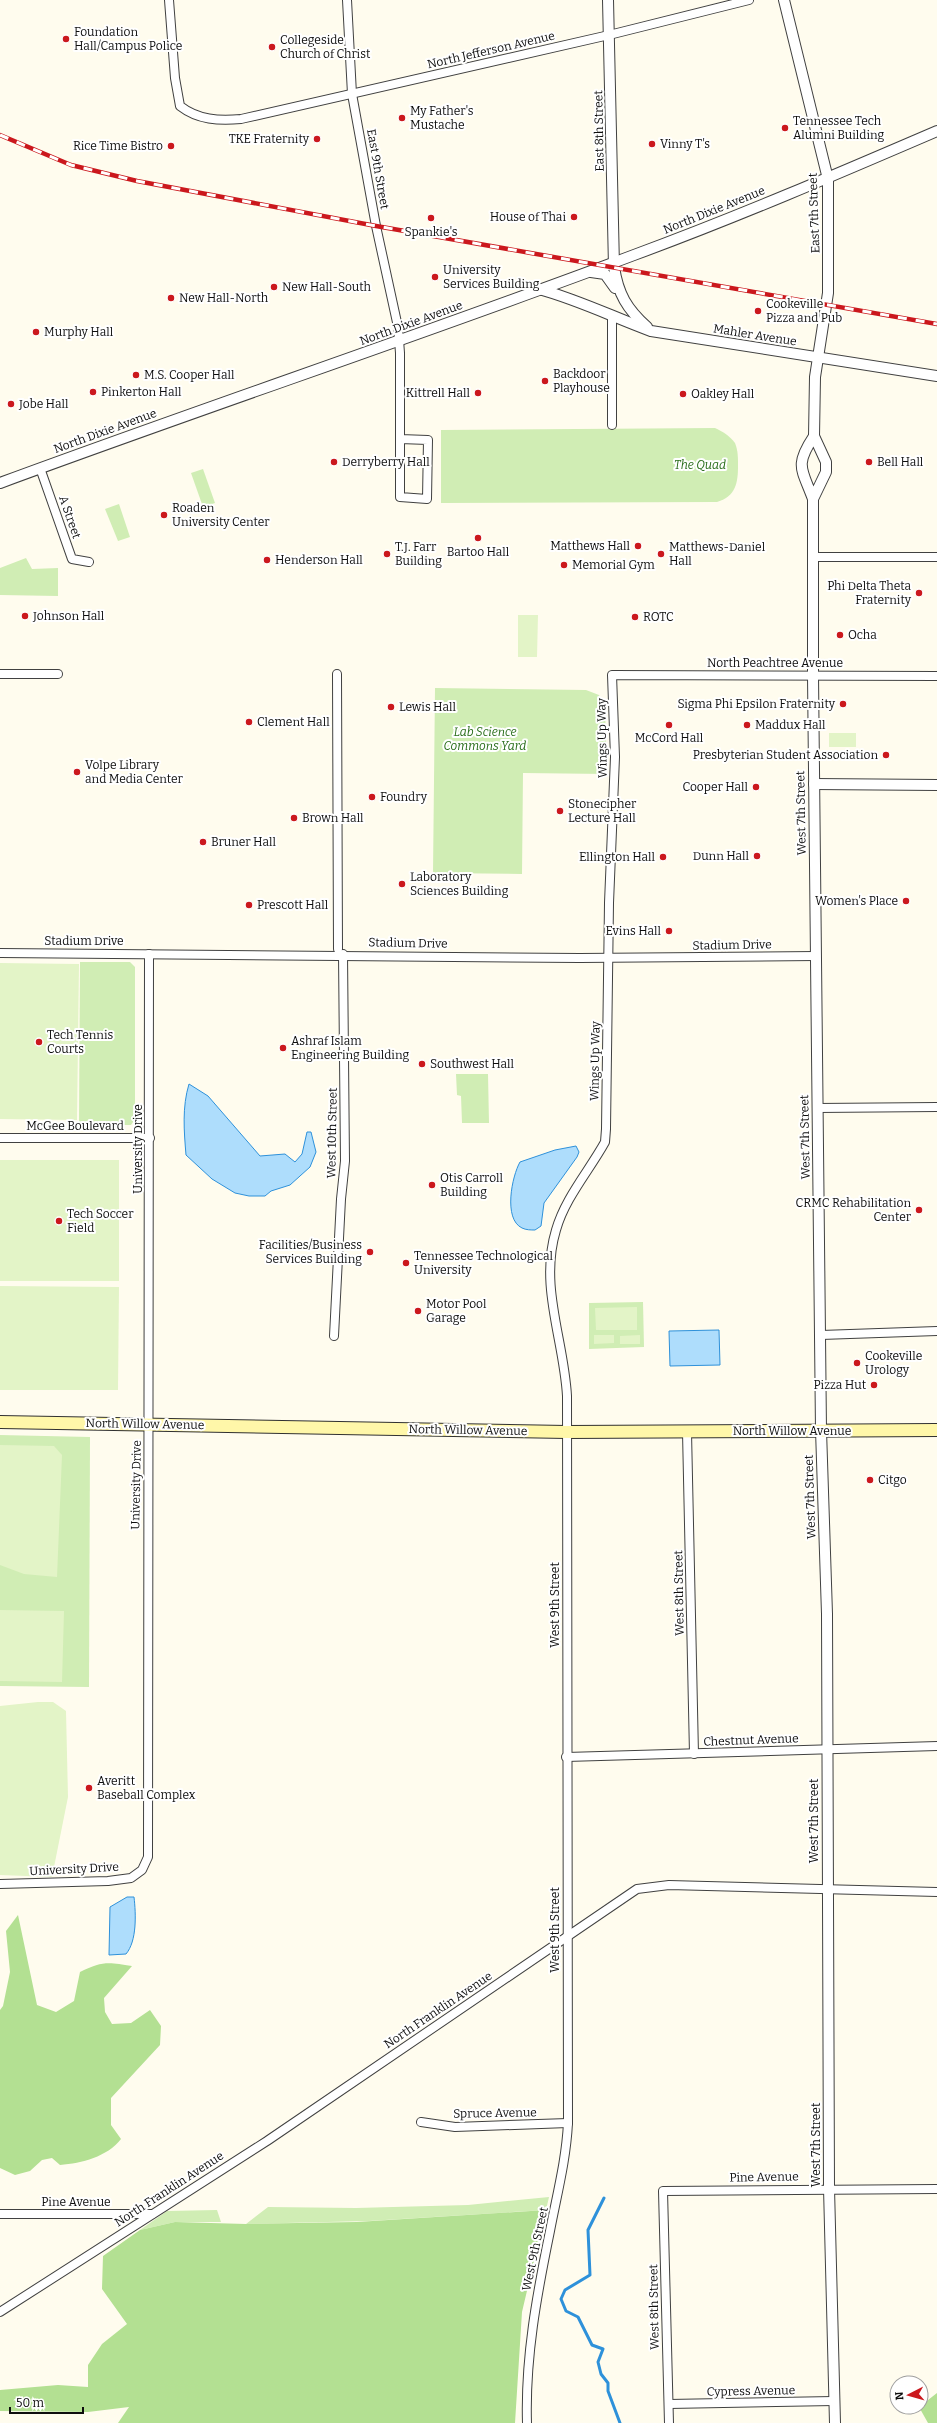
<svg xmlns="http://www.w3.org/2000/svg" width="937" height="2423" viewBox="0 0 937 2423" font-family="Bitter,serif">
  <rect width="100%" height="100%" fill="#fffcee"/>
  <!-- green -->
  <g fill="#d0edb4">
    <path d="M715 428C722 431 730 436 735 443 738 450 738 458 738 465 738 483 736 496 717 502L441 503V430Z"/>
    <polygon points="203,469 215,503 203,507 191,473"/>
    <polygon points="119,504 130,537 118,541 105,509"/>
    <polygon points="26,558 32,569 58,568 58,596 0,595 0,568"/>
    <polygon points="435,688 586,690 599,695 605,708 607,774 523,773 522,874 433,873"/>
    <polygon points="80,962 130,962 135,967 135,1119 131,1125 79,1125"/>
    <polygon points="456,1074 488,1074 489,1123 462,1123 461,1096 457,1095"/>
    <polygon points="643,1302 644,1347 589,1349 589,1303"/>
    <polygon points="0,1435 90,1437 89,1687 0,1686"/>
    <polygon points="549,2197 546,2210 369,2221 246,2224 268,2207 356,2208 468,2205"/>
    <polygon points="217,2210 221,2222 175,2222 140,2230 167,2211"/>
  </g>
  <!-- forest -->
  <g fill="#b3e092">
    <path d="M18 1915 37 2005 56 2012 74 2001 80 1972C102 1961 108 1962 132 1966L104 1998 105 2012 112 2024 131 2023 150 2010 161 2026 160 2045 111 2098V2125L121 2139C107 2157 82 2163 60 2165L52 2158 42 2160 30 2171 15 2175 0 2168V2010L3 2006 10 1972 6 1931Z"/>
    <polygon points="546,2210 522,2312 515,2423 118,2423 129,2407 88,2412 0,2411 0,2390 58,2385 88,2387 88,2365 102,2344 127,2324 102,2289 103,2256 140,2230 175,2222 246,2224 357,2222"/>
    <polygon points="937,2393 937,2423 928,2423 919,2407"/>
  </g>
  <!-- pitch -->
  <g fill="#e3f4c7">
    <polygon points="518,615 538,615 537,657 518,657"/>
    <rect x="829" y="733" width="27" height="14"/>
    <polygon points="0,963 79,964 77,1120 0,1119"/>
    <rect x="0" y="1160" width="119" height="121"/>
    <polygon points="0,1286 119,1287 118,1390 0,1390"/>
    <polygon points="637,1307 637,1330 596,1330 595,1308"/>
    <polygon points="594,1335 614,1335 614,1343 594,1344"/>
    <polygon points="640,1335 640,1344 620,1344 620,1336"/>
    <polygon points="0,1445 54,1446 62,1455 57,1577 24,1574 0,1565"/>
    <polygon points="0,1610 64,1611 62,1682 0,1681"/>
    <polygon points="38,1702 53,1702 66,1711 68,1797 52,1877 0,1875 0,1706"/>
  </g>
  <!-- water -->
  <g fill="#aeddfc" stroke="#2e91da">
    <path d="M189 1084 208 1096 260 1156 285 1154 295 1162 302 1154 307 1132H311L316 1152 310 1167 290 1185 271 1191 265 1196H249L235 1193 212 1179 186 1155C184 1131 182 1107 189 1084Z"/>
    <path d="M576 1146 579 1152 577 1157 544 1203 541 1226 535 1230C531 1230 526 1230 522 1228 503 1219 512 1176 520 1162L555 1150Z"/>
    <polygon points="719,1330 720,1365 670,1366 669,1331"/>
    <path d="M127 1897H134C136 1914 137 1941 126 1954L109 1955 110 1907Z"/>
  </g>
  <g fill="none" stroke-linecap="round" stroke-linejoin="round">
    <!-- stream -->
    <polyline stroke="#2e91da" stroke-width="3" points="604,2198 588,2230 590,2275 565,2290 561,2299 566,2311 578,2317 592,2345 603,2349 598,2362 601,2374 608,2383 608,2391 620,2423"/>
    <defs>
      <g id="minor">
        <path d="M169 0 175 78 180 106C198 120 219 121 241 119L609 35 749 0"/>
        <polyline points="347,0 352,94 376,226 398,327 400,353 400,497 427,499 428,440 400,439"/>
        <polyline points="612,425 612,316"/>
        <polyline points="40,468 72,559 89,562"/>
        <polyline points="812,557 937,557"/>
        <polyline points="0,674 58,674"/>
        <polyline points="337,674 338,949"/>
        <polyline points="0,953 580,958 816,956"/>
        <polyline points="817,1108 937,1107"/>
        <polyline points="0,1138 150,1138"/>
        <polyline points="821,1335 937,1331"/>
        <polyline points="334,1336 341,1199 345,1161 343,954"/>
        <polyline points="687,1432 694,1754"/>
        <polyline points="566,1757 937,1746"/>
        <polyline points="0,1884 108,1881 131,1878 142,1870 148,1857 149,954"/>
        <polyline points="421,2122 455,2127 568,2123"/>
        <polyline points="0,2214 152,2214"/>
        <polyline points="0,2312 267,2141 637,1889 669,1885 937,1892"/>
        <polyline points="669,2404 834,2401"/>
        <path d="M527 2423C525 2358 537 2294 550 2231 557 2194 566 2161 568 2123L567 1396C564 1340 539 1286 556 1230 565 1198 589 1171 605 1142L606 1129 609 903 615 757 612 675 937 676"/>
        <polyline points="669,2423 663,2191 937,2189"/>
      </g>
      <g id="tertiary">
        <path d="M608 0 614 267C618 294 627 309 647 327"/>
        <polyline points="784,0 828,179 828,293 815,377 814,436"/>
        <polyline points="591,272 605,274 615,288"/>
        <path d="M539 289C579 300 613 317 651 331L937 376"/>
        <path d="M0 483C211 405 424 334 634 255 737 217 837 174 937 131"/>
        <path d="M813 499C802 469 794 466 814 436L826 462V472L813 499V676L821 1430 827 1614 829 2188 835 2423"/>
        <polyline points="814,784 937,785"/>
      </g>
      <polyline id="secondary" points="0,1422 567,1432 937,1430"/>
    </defs>
    <!-- minor casing -->
    <use href="#minor" stroke="#414141" stroke-width="10"/>
    <!-- tertiary casing -->
    <use href="#tertiary" stroke="#414141" stroke-width="12"/>
    <!-- secondary casing -->
    <use href="#secondary" stroke="#303030" stroke-width="14"/>
    <!-- minor -->
    <use href="#minor" stroke="#fff" stroke-width="8"/>
    <!-- tertiary -->
    <use href="#tertiary" stroke="#fff" stroke-width="10"/>
    <!-- secondary -->
    <use href="#secondary" stroke="#fff7a9" stroke-width="12"/>
    <defs>
      <polyline id="rail" points="0,135 71,165 137,181 376,226 937,324"/>
    </defs>
    <!-- rail casing -->
    <use href="#rail" stroke="#cb181d" stroke-width="4.5"/>
    <!-- rail -->
    <use href="#rail" stroke="#fff" stroke-width="3" stroke-dasharray="9" stroke-linecap="butt"/>
  </g>
  <!-- markers -->
  <g fill="#cb181d" stroke="#fff" stroke-width="1.5">
    <circle cx="66" cy="39" r="4"/>
    <circle cx="272" cy="47" r="4"/>
    <circle cx="402" cy="118" r="4"/>
    <circle cx="785" cy="128" r="4"/>
    <circle cx="317" cy="139" r="4"/>
    <circle cx="652" cy="144" r="4"/>
    <circle cx="171" cy="146" r="4"/>
    <circle cx="574" cy="217" r="4"/>
    <circle cx="431" cy="218" r="4"/>
    <circle cx="435" cy="277" r="4"/>
    <circle cx="274" cy="287" r="4"/>
    <circle cx="171" cy="298" r="4"/>
    <circle cx="758" cy="311" r="4"/>
    <circle cx="36" cy="332" r="4"/>
    <circle cx="136" cy="375" r="4"/>
    <circle cx="545" cy="381" r="4"/>
    <circle cx="93" cy="392" r="4"/>
    <circle cx="478" cy="393" r="4"/>
    <circle cx="683" cy="394" r="4"/>
    <circle cx="11" cy="404" r="4"/>
    <circle cx="334" cy="462" r="4"/>
    <circle cx="869" cy="462" r="4"/>
    <circle cx="164" cy="515" r="4"/>
    <circle cx="478" cy="538" r="4"/>
    <circle cx="638" cy="546" r="4"/>
    <circle cx="387" cy="554" r="4"/>
    <circle cx="661" cy="554" r="4"/>
    <circle cx="267" cy="560" r="4"/>
    <circle cx="564" cy="565" r="4"/>
    <circle cx="919" cy="593" r="4"/>
    <circle cx="25" cy="616" r="4"/>
    <circle cx="635" cy="617" r="4"/>
    <circle cx="840" cy="635" r="4"/>
    <circle cx="843" cy="704" r="4"/>
    <circle cx="391" cy="707" r="4"/>
    <circle cx="249" cy="722" r="4"/>
    <circle cx="669" cy="725" r="4"/>
    <circle cx="747" cy="725" r="4"/>
    <circle cx="886" cy="755" r="4"/>
    <circle cx="77" cy="772" r="4"/>
    <circle cx="756" cy="787" r="4"/>
    <circle cx="372" cy="797" r="4"/>
    <circle cx="560" cy="811" r="4"/>
    <circle cx="294" cy="818" r="4"/>
    <circle cx="203" cy="842" r="4"/>
    <circle cx="757" cy="856" r="4"/>
    <circle cx="663" cy="857" r="4"/>
    <circle cx="402" cy="884" r="4"/>
    <circle cx="906" cy="901" r="4"/>
    <circle cx="249" cy="905" r="4"/>
    <circle cx="669" cy="931" r="4"/>
    <circle cx="39" cy="1042" r="4"/>
    <circle cx="283" cy="1048" r="4"/>
    <circle cx="422" cy="1064" r="4"/>
    <circle cx="432" cy="1185" r="4"/>
    <circle cx="919" cy="1210" r="4"/>
    <circle cx="59" cy="1221" r="4"/>
    <circle cx="370" cy="1252" r="4"/>
    <circle cx="406" cy="1263" r="4"/>
    <circle cx="418" cy="1311" r="4"/>
    <circle cx="857" cy="1363" r="4"/>
    <circle cx="874" cy="1385" r="4"/>
    <circle cx="870" cy="1480" r="4"/>
    <circle cx="89" cy="1788" r="4"/>
  </g>
  <g text-anchor="middle" stroke-width="4" stroke-linejoin="round" paint-order="stroke">
    <!-- poi labels -->
    <g font-size="12" fill="#0e0e0e" stroke="#fff" text-anchor="start">
      <text x="74" y="36">Foundation<tspan x="74" dy="14">Hall/Campus Police</tspan></text>
      <text x="280" y="44">Collegeside<tspan x="280" dy="14">Church of Christ</tspan></text>
      <text x="410" y="115">My Father's<tspan x="410" dy="14">Mustache</tspan></text>
      <text x="793" y="125">Tennessee Tech<tspan x="793" dy="14">Alumni Building</tspan></text>
      <text x="309" y="143" text-anchor="end">TKE Fraternity</text>
      <text x="660" y="148">Vinny T's</text>
      <text x="163" y="150" text-anchor="end">Rice Time Bistro</text>
      <text x="566" y="221" text-anchor="end">House of Thai</text>
      <text x="431" y="236" text-anchor="middle">Spankie's</text>
      <text x="443" y="274">University<tspan x="443" dy="14">Services Building</tspan></text>
      <text x="282" y="291">New Hall-South</text>
      <text x="179" y="302">New Hall-North</text>
      <text x="766" y="308">Cookeville<tspan x="766" dy="14">Pizza and Pub</tspan></text>
      <text x="44" y="336">Murphy Hall</text>
      <text x="553" y="378">Backdoor<tspan x="553" dy="14">Playhouse</tspan></text>
      <text x="144" y="379">M.S. Cooper Hall</text>
      <text x="101" y="396">Pinkerton Hall</text>
      <text x="470" y="397" text-anchor="end">Kittrell Hall</text>
      <text x="691" y="398">Oakley Hall</text>
      <text x="19" y="408">Jobe Hall</text>
      <text x="342" y="466">Derryberry Hall</text>
      <text x="877" y="466">Bell Hall</text>
      <text x="172" y="512">Roaden<tspan x="172" dy="14">University Center</tspan></text>
      <text x="630" y="550" text-anchor="end">Matthews Hall</text>
      <text x="395" y="551">T.J. Farr<tspan x="395" dy="14">Building</tspan></text>
      <text x="669" y="551">Matthews-Daniel<tspan x="669" dy="14">Hall</tspan></text>
      <text x="478" y="556" text-anchor="middle">Bartoo Hall</text>
      <text x="275" y="564">Henderson Hall</text>
      <text x="572" y="569">Memorial Gym</text>
      <text x="911" y="590" text-anchor="end">Phi Delta Theta<tspan x="911" dy="14">Fraternity</tspan></text>
      <text x="33" y="620">Johnson Hall</text>
      <text x="643" y="621">ROTC</text>
      <text x="848" y="639">Ocha</text>
      <text x="835" y="708" text-anchor="end">Sigma Phi Epsilon Fraternity</text>
      <text x="399" y="711">Lewis Hall</text>
      <text x="257" y="726">Clement Hall</text>
      <text x="755" y="729">Maddux Hall</text>
      <text x="669" y="742" text-anchor="middle">McCord Hall</text>
      <text x="878" y="759" text-anchor="end">Presbyterian Student Association</text>
      <text x="85" y="769">Volpe Library<tspan x="85" dy="14">and Media Center</tspan></text>
      <text x="748" y="791" text-anchor="end">Cooper Hall</text>
      <text x="380" y="801">Foundry</text>
      <text x="568" y="808">Stonecipher<tspan x="568" dy="14">Lecture Hall</tspan></text>
      <text x="302" y="822">Brown Hall</text>
      <text x="211" y="846">Bruner Hall</text>
      <text x="749" y="860" text-anchor="end">Dunn Hall</text>
      <text x="655" y="861" text-anchor="end">Ellington Hall</text>
      <text x="410" y="881">Laboratory<tspan x="410" dy="14">Sciences Building</tspan></text>
      <text x="898" y="905" text-anchor="end">Women's Place</text>
      <text x="257" y="909">Prescott Hall</text>
      <text x="661" y="935" text-anchor="end">Evins Hall</text>
      <text x="47" y="1039">Tech Tennis<tspan x="47" dy="14">Courts</tspan></text>
      <text x="291" y="1045">Ashraf Islam<tspan x="291" dy="14">Engineering Building</tspan></text>
      <text x="430" y="1068">Southwest Hall</text>
      <text x="440" y="1182">Otis Carroll<tspan x="440" dy="14">Building</tspan></text>
      <text x="911" y="1207" text-anchor="end">CRMC Rehabilitation<tspan x="911" dy="14">Center</tspan></text>
      <text x="67" y="1218">Tech Soccer<tspan x="67" dy="14">Field</tspan></text>
      <text x="362" y="1249" text-anchor="end">Facilities/Business<tspan x="362" dy="14">Services Building</tspan></text>
      <text x="414" y="1260">Tennessee Technological<tspan x="414" dy="14">University</tspan></text>
      <text x="426" y="1308">Motor Pool<tspan x="426" dy="14">Garage</tspan></text>
      <text x="865" y="1360">Cookeville<tspan x="865" dy="14">Urology</tspan></text>
      <text x="866" y="1389" text-anchor="end">Pizza Hut</text>
      <text x="878" y="1484">Citgo</text>
      <text x="97" y="1785">Averitt<tspan x="97" dy="14">Baseball Complex</tspan></text>
    </g>
    <!-- street labels -->
    <g font-size="12" fill="#0e0e0e" stroke="#fff">
      <text transform="translate(491 50) rotate(-13)" y="4">North Jefferson Avenue</text>
      <text transform="translate(599 131) rotate(-91)" y="4">East 8th Street</text>
      <text transform="translate(378 169) rotate(80)" y="4">East 9th Street</text>
      <text transform="translate(714 210) rotate(-22)" y="4">North Dixie Avenue</text>
      <text transform="translate(814 213) rotate(-92)" y="4">East 7th Street</text>
      <text transform="translate(411 323) rotate(-20)" y="4">North Dixie Avenue</text>
      <text transform="translate(755 335) rotate(9)" y="4">Mahler Avenue</text>
      <text transform="translate(105 431) rotate(-20)" y="4">North Dixie Avenue</text>
      <text transform="translate(70 517) rotate(71)" y="4">A Street</text>
      <text x="775" y="667">North Peachtree Avenue</text>
      <text transform="translate(602 738) rotate(-91)" y="4">Wings Up Way</text>
      <text transform="translate(801 813) rotate(-91)" y="4">West 7th Street</text>
      <text x="84" y="945">Stadium Drive</text>
      <text transform="translate(408 943) rotate(1)" y="4">Stadium Drive</text>
      <text transform="translate(732 945) rotate(-1)" y="4">Stadium Drive</text>
      <text transform="translate(595 1061) rotate(-89)" y="4">Wings Up Way</text>
      <text x="75" y="1130">McGee Boulevard</text>
      <text transform="translate(332 1133) rotate(-89)" y="4">West 10th Street</text>
      <text transform="translate(805 1137) rotate(-91)" y="4">West 7th Street</text>
      <text transform="translate(138 1149) rotate(-90)" y="4">University Drive</text>
      <text transform="translate(145 1424) rotate(1)" y="4">North Willow Avenue</text>
      <text transform="translate(468 1430) rotate(1)" y="4">North Willow Avenue</text>
      <text x="792" y="1435">North Willow Avenue</text>
      <text transform="translate(136 1485) rotate(-89)" y="4">University Drive</text>
      <text transform="translate(810 1497) rotate(-92)" y="4">West 7th Street</text>
      <text transform="translate(679 1593) rotate(-91)" y="4">West 8th Street</text>
      <text transform="translate(555 1605) rotate(-90)" y="4">West 9th Street</text>
      <text transform="translate(751 1740) rotate(-2)" y="4">Chestnut Avenue</text>
      <text transform="translate(814 1821) rotate(-90)" y="4">West 7th Street</text>
      <text transform="translate(74 1869) rotate(-3)" y="4">University Drive</text>
      <text transform="translate(555 1930) rotate(-90)" y="4">West 9th Street</text>
      <text transform="translate(438 2010) rotate(-34)" y="4">North Franklin Avenue</text>
      <text transform="translate(495 2113) rotate(-1)" y="4">Spruce Avenue</text>
      <text transform="translate(816 2145) rotate(-90)" y="4">West 7th Street</text>
      <text transform="translate(764 2177) rotate(-1)" y="4">Pine Avenue</text>
      <text transform="translate(169 2189) rotate(-33)" y="4">North Franklin Avenue</text>
      <text x="76" y="2206">Pine Avenue</text>
      <text transform="translate(535 2249) rotate(-78)" y="4">West 9th Street</text>
      <text transform="translate(654 2307) rotate(-91)" y="4">West 8th Street</text>
      <text transform="translate(751 2391) rotate(-1)" y="4">Cypress Avenue</text>
    </g>
    <!-- park labels -->
    <g font-size="12" font-style="italic" fill="#276c18" stroke="#fff">
      <text x="700" y="469">The Quad</text>
      <text x="485" y="736">Lab Science<tspan x="485" dy="14">Commons Yard</tspan></text>
    </g>
  </g>
  <!-- north arrow -->
  <g transform="translate(909 2395) rotate(264)"><circle r="19" fill="#ffffff" stroke="#9f9f9f"/>
  <path d="M0-3L7 15L0 10L-7 15Z" fill="#cb181d"/>
  <text y="-6" font-size="11" font-weight="bold" text-anchor="middle" fill="#0e0e0e">N</text>
  </g>
  <!-- scale -->
  <path d="M10 2407v6h73v-6" fill="none" stroke="#0e0e0e" stroke-width="2"/>
  <text x="16" y="2407" font-size="12" fill="#0e0e0e" stroke="#ffffff" stroke-width="3" paint-order="stroke">50 m</text>
</svg>
